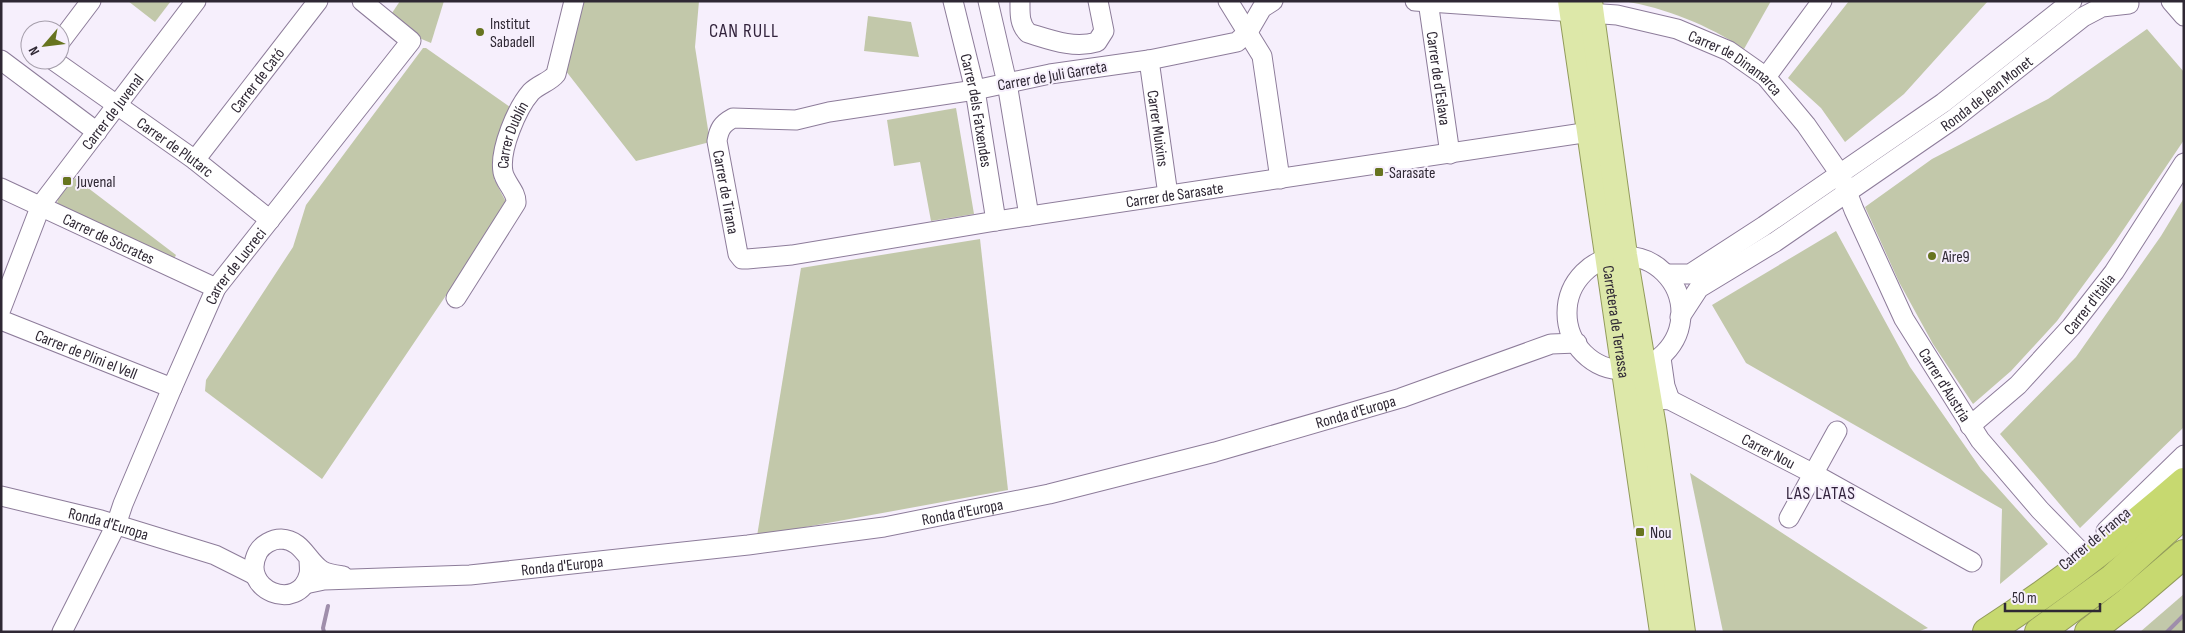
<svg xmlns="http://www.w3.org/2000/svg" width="2185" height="633" viewBox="0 0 2185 633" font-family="'Sofia Sans Condensed',sans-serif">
  <rect width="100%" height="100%" fill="#f6effc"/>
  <!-- green -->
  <g fill="#c2c8aa">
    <polygon points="128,1 171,1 155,22"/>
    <polygon points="400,1 444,1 431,43 412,35 390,16"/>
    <polygon points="580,1 699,1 695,47 710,142 636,161 562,66"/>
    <path d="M1623 1H1771L1744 49C1708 25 1666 8 1623 1Z"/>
    <polygon points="1849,1 1988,1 1904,94 1845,142 1821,108 1788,78"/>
    <polygon points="868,16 911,22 919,57 864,51"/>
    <polygon points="2147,29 2184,72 2184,140 2115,242 2057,321 2011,371 1973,404 1933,344 1899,282 1865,207 1932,159 2048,99"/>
    <polygon points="423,48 426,48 513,109 494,179 506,202 451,288 322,479 205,391 206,380 293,247 306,205"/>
    <polygon points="956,108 974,214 931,221 920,162 894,166 887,120"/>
    <polygon points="75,178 176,255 174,259 57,206 58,197"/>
    <polygon points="2184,198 2184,427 2080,528 2000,434 2076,357 2161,236"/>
    <polygon points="1836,231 1910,367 1981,469 2048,544 2000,584 2002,509 1746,363 1712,305"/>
    <polygon points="980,239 1008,490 757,536 801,268"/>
    <polygon points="1690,473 1928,628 1917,632 1723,632"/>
    <polygon points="2184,594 2184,632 2140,632"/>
  </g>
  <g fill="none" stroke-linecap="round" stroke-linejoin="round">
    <!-- stream -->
    <g stroke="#9f8eab" stroke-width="4">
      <polyline points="324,632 323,628 328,606"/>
      <polyline points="2167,632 2184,615"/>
    </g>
    <defs>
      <g id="minor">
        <path id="s1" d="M953 1 975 90 996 221"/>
        <polyline points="988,1 1007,83 1029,216"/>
        <path d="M1020 1C1020 13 1019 24 1028 33 1051 40 1074 49 1097 42L1104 31 1098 1"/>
        <polyline points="1228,1 1262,56 1280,179"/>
        <path id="s2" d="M1273 1 1262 8 1248 32 1237 42 1149 60 1050 74 975 90 829 112 796 120 733 118C722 124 719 129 717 141L738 254 742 259H747L792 255 996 221 1603 130"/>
        <path id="s3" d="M1415 1 1617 15 1677 29 1729 51 1766 77 1806 125 1840 174 1854 210 1904 319 1980 440 2040 510 2081 552"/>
        <path id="s4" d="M1428 1 1450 154"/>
        <polyline points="2171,1 2184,16"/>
        <polyline points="60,42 91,1"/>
        <polyline points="1,60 97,132"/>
        <path id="s5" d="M53 60 195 160 270 220"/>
        <path id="s6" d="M1149 60 1168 195"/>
        <polyline points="1766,77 1822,1"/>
        <path id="s7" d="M195 160 318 1"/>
        <path id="s8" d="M1 188 216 288"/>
        <circle cx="1624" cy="313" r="57"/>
        <polyline points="1666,274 1690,274 1764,226 1943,103 2072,1"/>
        <path id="s9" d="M456 298 516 203C517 192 505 183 503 172 499 150 517 108 531 92 539 84 550 82 556 74L574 1"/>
        <path id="s10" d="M1 309 41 205 196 1"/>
        <path id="s11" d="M1680 317 1699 288 1775 242 1955 118 2083 17 2102 7 2129 4"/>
        <path id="s12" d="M1 320 172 388"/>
        <polyline points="1661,358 1665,386 1670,400"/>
        <path id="s13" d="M1649 398 1670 400 1814 474 1972 562"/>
        <path id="s14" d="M1970 426 2018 385 2071 327 2114 272 2184 163"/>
        <path id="s15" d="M1 496 101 520 215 555 255 575"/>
        <polyline points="1789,518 1837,431"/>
        <polyline points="2106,531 2184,455"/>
        <path d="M309 559C309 564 310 570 309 574 299 614 238 590 258 552 262 545 272 539 281 539 302 540 306 559 321 570 327 574 336 575 343 576"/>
        <path id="s16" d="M305 584 324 580 470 575 748 545 884 527 1049 494 1215 452 1401 398 1551 344 1577 343"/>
        <path id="s17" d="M62 632 116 525 123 504 172 388 216 288 411 41 362 1"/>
      </g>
      <g id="major">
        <path id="s18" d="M1570 1 1662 632"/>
        <polyline points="1590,1 1625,255 1654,427 1683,632"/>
      </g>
      <g id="highway">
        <path d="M1987 632C2057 587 2122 536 2184 482"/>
        <polyline points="2039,632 2113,578 2184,514"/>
        <polyline points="2089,632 2129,601 2184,554"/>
      </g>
    </defs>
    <!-- minor casing -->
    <use href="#minor" stroke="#8d7c9a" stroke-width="21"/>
    <!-- major casing -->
    <use href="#major" stroke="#929b5b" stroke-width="26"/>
    <!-- highway casing -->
    <use href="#highway" stroke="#929b5b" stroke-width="30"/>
    <!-- minor -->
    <use href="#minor" stroke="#fff" stroke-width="19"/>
    <!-- major -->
    <use href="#major" stroke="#dde8a9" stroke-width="24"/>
    <!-- highway -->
    <use href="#highway" stroke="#c7d970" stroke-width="28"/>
  </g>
  <!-- markers -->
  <g fill="#67741f" stroke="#f6effc" stroke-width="2">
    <circle cx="480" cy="32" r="5"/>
    <rect x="1374" y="167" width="10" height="10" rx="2.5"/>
    <rect x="62" y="176" width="10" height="10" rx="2.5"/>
    <circle cx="1932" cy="256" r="5"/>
    <rect x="1635" y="527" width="10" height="10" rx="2.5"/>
  </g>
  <g text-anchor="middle" stroke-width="4" stroke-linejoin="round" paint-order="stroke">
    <!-- poi labels -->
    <g font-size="16" fill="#2f2834" stroke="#f6effc" text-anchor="start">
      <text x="490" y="29">Institut<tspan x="490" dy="18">Sabadell</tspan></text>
      <text x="1389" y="178">Sarasate</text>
      <text x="77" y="187">Juvenal</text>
      <text x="1942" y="262">Aire9</text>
      <text x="1650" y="538">Nou</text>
    </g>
    <!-- street labels -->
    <g font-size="16" fill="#2f2834" stroke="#f6effc">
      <text dy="6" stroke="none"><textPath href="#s3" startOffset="332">Carrer de Dinamarca</textPath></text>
      <text transform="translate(1052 75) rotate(-10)" y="6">Carrer de Juli Garreta</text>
      <text dy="6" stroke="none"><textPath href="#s4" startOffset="78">Carrer de d'Eslava</textPath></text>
      <text dy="6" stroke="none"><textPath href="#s7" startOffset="101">Carrer de Cató</textPath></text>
      <text dy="6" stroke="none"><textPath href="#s11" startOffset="382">Ronda de Jean Monet</textPath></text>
      <text dy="6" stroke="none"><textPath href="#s1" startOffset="112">Carrer dels Fatxendes</textPath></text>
      <text dy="6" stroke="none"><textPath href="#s10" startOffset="229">Carrer de Juvenal</textPath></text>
      <text dy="6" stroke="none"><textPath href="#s6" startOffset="69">Carrer Muixins</textPath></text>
      <text dy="6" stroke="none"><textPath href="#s9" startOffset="185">Carrer Dublín</textPath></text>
      <text dy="6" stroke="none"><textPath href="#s5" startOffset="150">Carrer de Plutarc</textPath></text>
      <text dy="6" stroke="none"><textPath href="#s2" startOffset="648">Carrer de Tirana</textPath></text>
      <text dy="6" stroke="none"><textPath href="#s2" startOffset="1155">Carrer de Sarasate</textPath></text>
      <text dy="6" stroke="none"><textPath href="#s8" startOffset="119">Carrer de Sòcrates</textPath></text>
      <text dy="6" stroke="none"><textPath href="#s17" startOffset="406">Carrer de Lucreci</textPath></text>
      <text dy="6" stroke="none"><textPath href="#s14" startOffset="171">Carrer d'Itàlia</textPath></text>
      <text dy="6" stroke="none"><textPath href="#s18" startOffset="324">Carretera de Terrassa</textPath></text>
      <text dy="6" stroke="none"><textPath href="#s12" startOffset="92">Carrer de Plini el Vell</textPath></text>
      <text dy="6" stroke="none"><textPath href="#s3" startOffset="724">Carrer d'Austria</textPath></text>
      <text dy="6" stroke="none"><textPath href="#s16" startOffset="1068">Ronda d'Europa</textPath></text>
      <text dy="6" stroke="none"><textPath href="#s13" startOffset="132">Carrer Nou</textPath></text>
      <text dy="6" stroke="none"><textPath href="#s16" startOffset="662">Ronda d'Europa</textPath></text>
      <text dy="6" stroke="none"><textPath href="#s15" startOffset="111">Ronda d'Europa</textPath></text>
      <text transform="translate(2094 538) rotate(-40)" y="6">Carrer de França</text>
      <text dy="6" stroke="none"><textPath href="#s16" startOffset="258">Ronda d'Europa</textPath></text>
    </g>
    <!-- neighbourhood labels -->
    <g font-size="18" letter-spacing="1" fill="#32233c" stroke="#f6effc">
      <text x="1821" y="499">LAS LATAS</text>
    </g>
    <!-- quarter labels -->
    <g font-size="19" letter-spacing="1" fill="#32233c" stroke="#f6effc">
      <text x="744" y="37">CAN RULL</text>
    </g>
  </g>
  <!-- border -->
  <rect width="2185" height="633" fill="none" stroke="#2f2834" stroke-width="5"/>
  <!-- north arrow -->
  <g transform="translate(45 45) rotate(242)"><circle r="24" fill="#f6effc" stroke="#a69fac"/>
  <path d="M0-4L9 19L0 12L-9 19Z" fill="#67741f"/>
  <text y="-8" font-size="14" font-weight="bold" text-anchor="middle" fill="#2f2834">N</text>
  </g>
  <!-- scale -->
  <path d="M2005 603v8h95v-8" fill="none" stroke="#2f2834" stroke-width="2.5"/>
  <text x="2012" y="603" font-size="15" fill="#2f2834" stroke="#f6effc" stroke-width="4" paint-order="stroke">50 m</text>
</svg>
